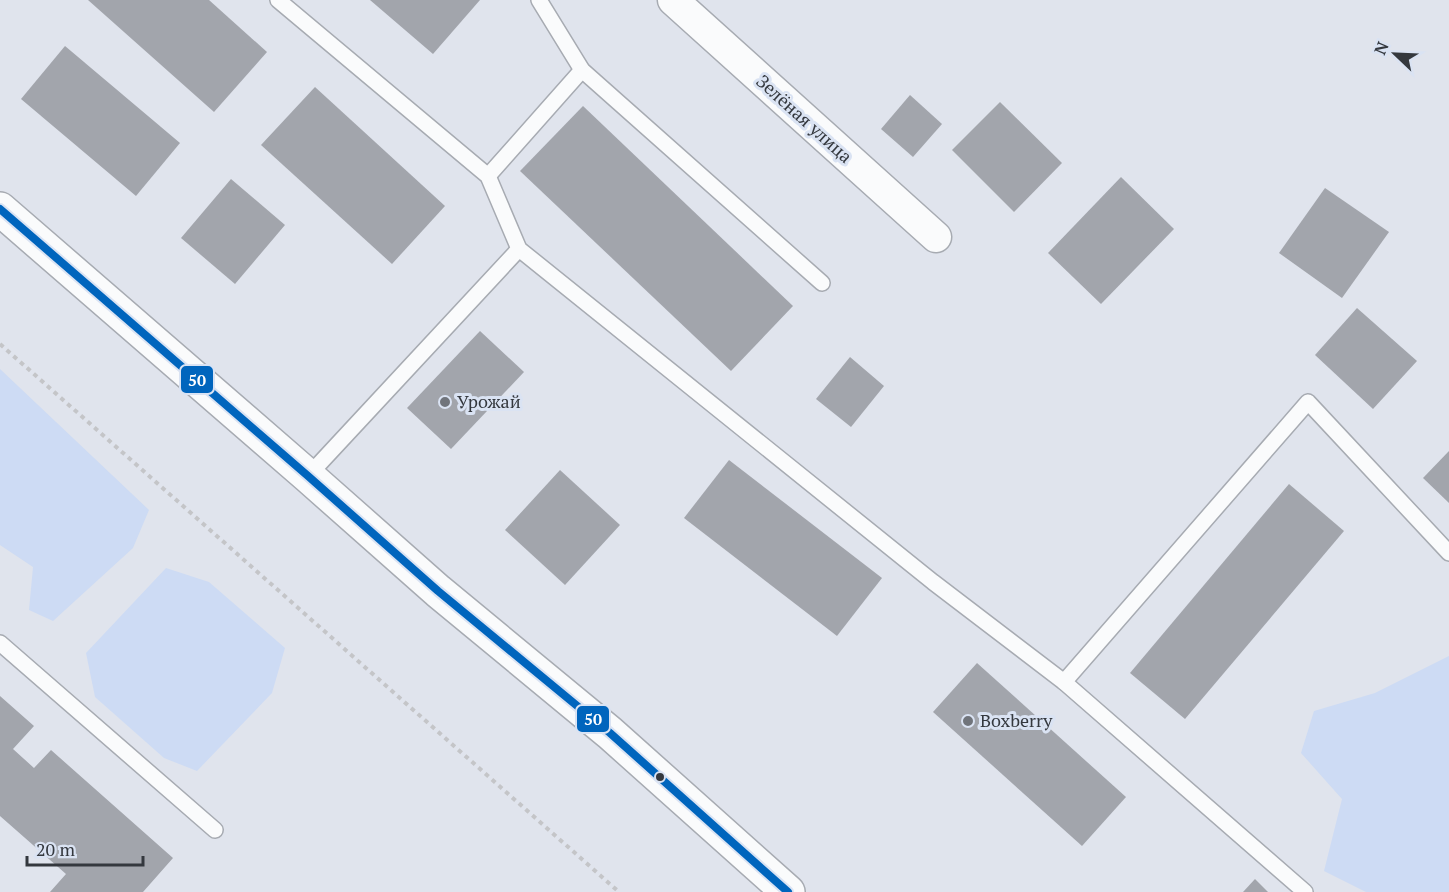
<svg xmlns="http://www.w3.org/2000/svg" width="1449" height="892" viewBox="0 0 1449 892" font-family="'PT Serif',serif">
  <rect width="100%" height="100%" fill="#e0e4ed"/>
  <!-- green -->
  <g fill="#cddbf4">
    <polygon points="0,369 149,510 133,548 53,621 29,610 33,567 0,545"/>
    <polygon points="166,568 209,582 285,648 272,693 197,771 164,758 95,697 86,653"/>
    <polygon points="1449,656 1449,892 1366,892 1324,871 1342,799 1301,753 1314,711 1375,693"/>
  </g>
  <!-- building -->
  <g fill="#a2a5ac">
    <polygon points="88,0 209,0 267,52 214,112"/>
    <polygon points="370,0 480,0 433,54"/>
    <polygon points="65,46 180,143 136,196 21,99"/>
    <polygon points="315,87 445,206 392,264 261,145"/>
    <polygon points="910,95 942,124 913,157 881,129"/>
    <polygon points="1000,102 1062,163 1014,212 952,150"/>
    <polygon points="583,106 793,306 731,371 520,171"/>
    <polygon points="1121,177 1174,229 1101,304 1048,253"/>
    <polygon points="231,179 285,225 235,284 181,238"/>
    <polygon points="1325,188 1389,232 1342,298 1279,253"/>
    <polygon points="1357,308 1417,361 1373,409 1315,355"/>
    <polygon points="480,331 524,372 451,449 407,408"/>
    <polygon points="850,357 884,386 851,427 816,399"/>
    <polygon points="1449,451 1449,503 1423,478"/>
    <polygon points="729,460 882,578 837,636 684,518"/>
    <polygon points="560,470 620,525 565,585 505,530"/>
    <polygon points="1289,484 1344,531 1185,719 1130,673"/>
    <polygon points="977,663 1126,797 1082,846 933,712"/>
    <polygon points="0,696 34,726 13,749 34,768 51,750 173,858 143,892 50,892 66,874 0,816"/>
    <polygon points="1255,879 1268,892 1243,892"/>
  </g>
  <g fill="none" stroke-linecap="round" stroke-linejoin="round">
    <defs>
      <g id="service">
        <polyline points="278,0 488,176 519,249 933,582 1064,682 1305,892"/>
        <polyline points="539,0 582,70 822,283"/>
        <polyline points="488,176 582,70"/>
        <polyline points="308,476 519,249"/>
        <polyline points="0,643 215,830"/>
        <polyline points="1064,682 1308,402 1449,553"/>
      </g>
      <polyline id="minor" points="673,0 936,237"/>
      <polyline id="primary" points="0,209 308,476 438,591 610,733 788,892"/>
    </defs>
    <!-- service casing -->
    <use href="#service" stroke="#a7abb2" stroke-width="18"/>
    <!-- minor casing -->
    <use href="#minor" stroke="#a7abb2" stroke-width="33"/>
    <!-- primary casing -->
    <use href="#primary" stroke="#a7abb2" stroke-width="36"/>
    <!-- path -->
    <polyline stroke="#c4c5c8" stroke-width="4" stroke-dasharray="4.5 4.5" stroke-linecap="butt" points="0,344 619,892"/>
    <!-- service -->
    <use href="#service" stroke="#fafbfc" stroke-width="15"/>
    <!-- minor -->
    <use href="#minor" stroke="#fafbfc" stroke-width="30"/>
    <!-- primary -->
    <use href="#primary" stroke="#fafbfc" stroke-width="33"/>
    <defs>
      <polyline id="bus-1" points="0,209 308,476 438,591 610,733 788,892"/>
    </defs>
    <!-- bus-1 casing -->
    <use href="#bus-1" stroke="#dae3f3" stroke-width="12"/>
    <!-- bus-1 -->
    <use href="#bus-1" stroke="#0065bd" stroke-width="8"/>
  </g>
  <!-- markers -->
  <g fill="#70747b" stroke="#dae3f3" stroke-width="2">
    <circle cx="445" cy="402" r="6"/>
    <circle cx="968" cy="721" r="6"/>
  </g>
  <circle fill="#34383e" stroke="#dae3f3" stroke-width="2" cx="660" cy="777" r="5"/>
  <g text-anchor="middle" stroke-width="6" stroke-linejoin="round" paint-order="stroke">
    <!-- street labels -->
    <g font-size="18" fill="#34383e" stroke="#dae3f3">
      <text transform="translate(804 119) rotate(42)" y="6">Зелёная улица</text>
    </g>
    <!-- poi labels -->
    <g font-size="18" fill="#34383e" stroke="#dae3f3" text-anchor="start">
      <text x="457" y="408">Урожай</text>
      <text x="980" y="727">Boxberry</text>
    </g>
  </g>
  <g stroke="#dae3f3" stroke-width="2">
    <rect x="180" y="365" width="34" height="29" rx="6" fill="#0065bd"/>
    <rect x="576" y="705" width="34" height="28" rx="6" fill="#0065bd"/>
  </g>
  <g font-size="16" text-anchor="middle" font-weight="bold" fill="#fff">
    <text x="197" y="386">50</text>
    <text x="593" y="725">50</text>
  </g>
  <!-- north arrow -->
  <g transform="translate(1395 54) rotate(293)" stroke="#dae3f3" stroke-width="4.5" paint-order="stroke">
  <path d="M0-4.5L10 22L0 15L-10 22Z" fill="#34383e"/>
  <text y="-9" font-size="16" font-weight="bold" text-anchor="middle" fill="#34383e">N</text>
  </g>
  <!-- scale -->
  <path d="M27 856v9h116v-9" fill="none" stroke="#34383e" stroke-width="3"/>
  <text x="36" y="856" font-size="18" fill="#34383e" stroke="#dae3f3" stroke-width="4.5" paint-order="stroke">20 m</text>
</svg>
